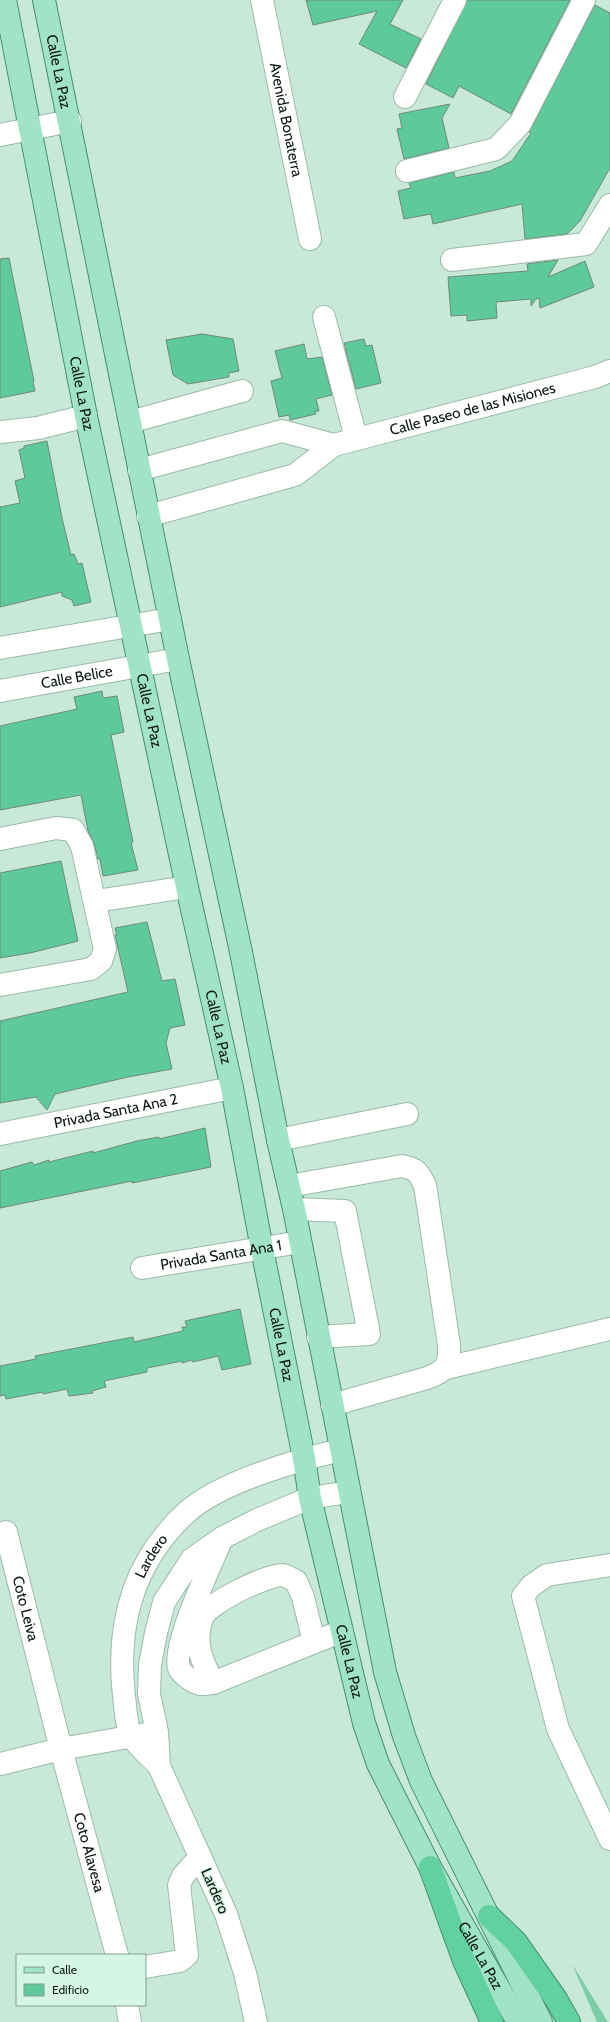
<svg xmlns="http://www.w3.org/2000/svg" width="610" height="2022" viewBox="0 0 610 2022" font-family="Cabin,sans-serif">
  <rect width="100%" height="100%" fill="#c9e9d8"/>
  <!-- green -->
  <polygon fill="#7ccda7" points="572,1964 608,2022 597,2022"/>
  <!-- building -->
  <g fill="#5eca9c" stroke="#6c8a7b">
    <polygon points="306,0 403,0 390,24 421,39 406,68 359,44 377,11 313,25"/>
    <polygon points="467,0 570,0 511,114 459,86 453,98 426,84"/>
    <polygon points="595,5 610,13 610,168 580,221 567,234 525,239 522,204 433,224 431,214 404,219 398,191 411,188 409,183 454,172 455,178 490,171 512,161 531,133 529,132"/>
    <polygon points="450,104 442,118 449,148 404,159 397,129 402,128 399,114"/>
    <polygon points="9,258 34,381 33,381 35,391 0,398 0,259"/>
    <polygon points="558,260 548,277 585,261 594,287 540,308 539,298 536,299 531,306 531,299 496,302 497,318 467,321 467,315 451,316 448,277 528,271 527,264"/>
    <polygon points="202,334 233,339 239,371 229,373 229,377 188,384 173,375 166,340"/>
    <polygon points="364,339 366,346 372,345 381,383 356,389 344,343"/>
    <polygon points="304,344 307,359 322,357 332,395 316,399 319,411 315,411 316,414 290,420 289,415 279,417 271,381 282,378 275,351"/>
    <polygon points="47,441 62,518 71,555 74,554 78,564 82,563 91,602 74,606 72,600 62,596 62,592 0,607 0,507 20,503 15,481 25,478 19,450 24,448 24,446"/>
    <polygon points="102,691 103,698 117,696 124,732 111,735 133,842 131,843 138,870 103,876 100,859 98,859 94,843 88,831 81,795 0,810 0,726 77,709 74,697"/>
    <polygon points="61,861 78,941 30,953 0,958 0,873"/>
    <polygon points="147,922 162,981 175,979 185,1025 170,1028 166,1043 172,1069 128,1077 55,1094 47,1110 36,1097 0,1103 0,1021 128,992 115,935 117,935 115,928"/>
    <polygon points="205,1128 211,1167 132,1183 132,1181 0,1208 0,1171 32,1162 34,1165 49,1160 49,1162 93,1151 93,1153 137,1141 159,1137 159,1139"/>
    <polygon points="240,1309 251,1364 222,1370 218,1356 193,1362 192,1360 182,1363 182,1361 147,1368 147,1372 104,1381 106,1387 92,1391 93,1393 69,1396 67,1389 43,1394 43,1392 6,1399 5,1395 0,1396 0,1366 36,1359 35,1356 133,1337 134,1342 183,1331 182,1327 187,1327 185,1321"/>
  </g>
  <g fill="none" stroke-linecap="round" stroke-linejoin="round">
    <defs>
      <g id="minor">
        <path id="s1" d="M262 0 310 239"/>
        <polyline points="405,97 455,0"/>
        <polyline points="0,135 70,121"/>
        <polyline points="407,171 496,149 520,124 584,0"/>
        <polyline points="452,260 586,244 610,205"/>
        <polyline points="324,317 356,438"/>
        <polyline points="130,422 242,391"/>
        <polyline points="0,432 38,428 86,416"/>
        <polyline points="139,470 282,431 334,445"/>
        <path id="s2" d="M148 516 295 475 334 445 595 377 610 371"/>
        <polyline points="0,648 170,619"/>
        <path id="s3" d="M0 691 178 659"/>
        <polyline points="0,839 56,828 73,830 82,846 105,949 101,961 91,969 0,985"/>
        <polyline points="96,901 187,887"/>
        <path id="s4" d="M0 1134 232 1088"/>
        <polyline points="278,1140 407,1114"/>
        <path d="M289 1186 402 1166C417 1169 418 1172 425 1185L449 1345C450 1366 446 1371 427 1378L332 1405"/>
        <polyline points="294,1209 345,1211 369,1334 318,1337"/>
        <path id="s5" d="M142 1268 300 1242"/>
        <polyline points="446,1368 610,1329"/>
        <path id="s6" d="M6 1532 61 1749 117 1955"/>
        <path d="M222 1538C212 1563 172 1644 179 1668 182 1675 194 1683 201 1684 204 1685 209 1683 213 1683L342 1631"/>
        <polyline points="610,1565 547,1575 531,1586 523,1596 558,1729 610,1839"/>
        <path d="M213 1683C202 1661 193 1643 202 1618 209 1602 265 1576 282 1575 286 1575 291 1579 296 1581L303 1597 314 1642"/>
        <polyline points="0,1764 61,1749 146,1734"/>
        <path id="s7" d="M159 1766C151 1757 139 1748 132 1737 127 1731 125 1705 124 1696 116 1625 133 1561 187 1512 221 1482 297 1460 341 1450"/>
        <polyline points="145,1967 180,1961 187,1955 179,1885 183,1876 200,1857"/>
        <polyline points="127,2005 130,2022"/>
        <polyline points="256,2022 245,1973 226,1914 159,1766 157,1732 149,1694 150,1665 156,1633 164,1602 192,1559 222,1538 257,1520 310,1498 349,1492"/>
      </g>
      <g id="major">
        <path id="s8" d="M5 0 86 416 187 887 232 1088 262 1249 304 1458 310 1498 364 1723 378 1764 430 1867 518 2022"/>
        <path id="s9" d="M44 0 178 659 241 952 278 1140 294 1209 385 1672 404 1736 421 1781 541 2022"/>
      </g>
      <g id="highway">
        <polyline points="430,1867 464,1961 492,2022"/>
        <polyline points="489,1916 516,1942 556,1999 569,2022"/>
      </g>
    </defs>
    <!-- minor casing -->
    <use href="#minor" stroke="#9bbaaa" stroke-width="24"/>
    <!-- major casing -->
    <use href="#major" stroke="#43906e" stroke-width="24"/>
    <!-- highway casing -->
    <use href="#highway" stroke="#43906e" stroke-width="24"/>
    <!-- minor -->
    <use href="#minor" stroke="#fff" stroke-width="22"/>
    <!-- major -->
    <use href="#major" stroke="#a1e3c7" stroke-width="22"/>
    <!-- highway -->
    <use href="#highway" stroke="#62d1a1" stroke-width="22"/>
  </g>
  <g text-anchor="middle" stroke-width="3" stroke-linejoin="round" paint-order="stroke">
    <!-- street labels -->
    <g font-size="15" fill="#0a1610" stroke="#d6f6e5">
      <text dy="5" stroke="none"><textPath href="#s9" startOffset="73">Calle La Paz</textPath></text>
      <text dy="5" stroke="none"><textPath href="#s1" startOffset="122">Avenida Bonaterra</textPath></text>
      <text dy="5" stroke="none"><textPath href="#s8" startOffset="401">Calle La Paz</textPath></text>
      <text dy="5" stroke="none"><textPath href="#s2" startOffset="345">Calle Paseo de las Misiones</textPath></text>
      <text dy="5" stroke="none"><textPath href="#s3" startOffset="78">Calle Belice</textPath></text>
      <text dy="5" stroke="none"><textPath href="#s8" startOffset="725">Calle La Paz</textPath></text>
      <text dy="5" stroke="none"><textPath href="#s8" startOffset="1049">Calle La Paz</textPath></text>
      <text dy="5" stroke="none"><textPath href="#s4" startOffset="118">Privada Santa Ana 2</textPath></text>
      <text dy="5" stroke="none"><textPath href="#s5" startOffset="80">Privada Santa Ana 1</textPath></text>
      <text dy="5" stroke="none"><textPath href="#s8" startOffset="1373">Calle La Paz</textPath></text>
      <text dy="5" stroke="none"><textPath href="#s7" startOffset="227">Lardero</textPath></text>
      <text dy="5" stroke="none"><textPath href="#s6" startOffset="79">Coto Leiva</textPath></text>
      <text dy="5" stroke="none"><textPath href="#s8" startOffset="1697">Calle La Paz</textPath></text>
      <text dy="5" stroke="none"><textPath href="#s6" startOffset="331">Coto Alavesa</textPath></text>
      <text transform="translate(215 1891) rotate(66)" y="5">Lardero</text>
      <text dy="5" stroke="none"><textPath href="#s8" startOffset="2021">Calle La Paz</textPath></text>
    </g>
  </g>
  <!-- legend -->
  <rect x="16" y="1954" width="130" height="52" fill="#d6f6e5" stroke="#849c90"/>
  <rect x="24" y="1967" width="20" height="6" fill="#a1e3c7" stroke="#849c90"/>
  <text x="52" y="1974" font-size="12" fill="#0a1610">Calle</text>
  <rect x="24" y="1984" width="20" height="12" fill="#5eca9c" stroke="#849c90"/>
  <text x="52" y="1994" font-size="12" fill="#0a1610">Edificio</text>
</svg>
